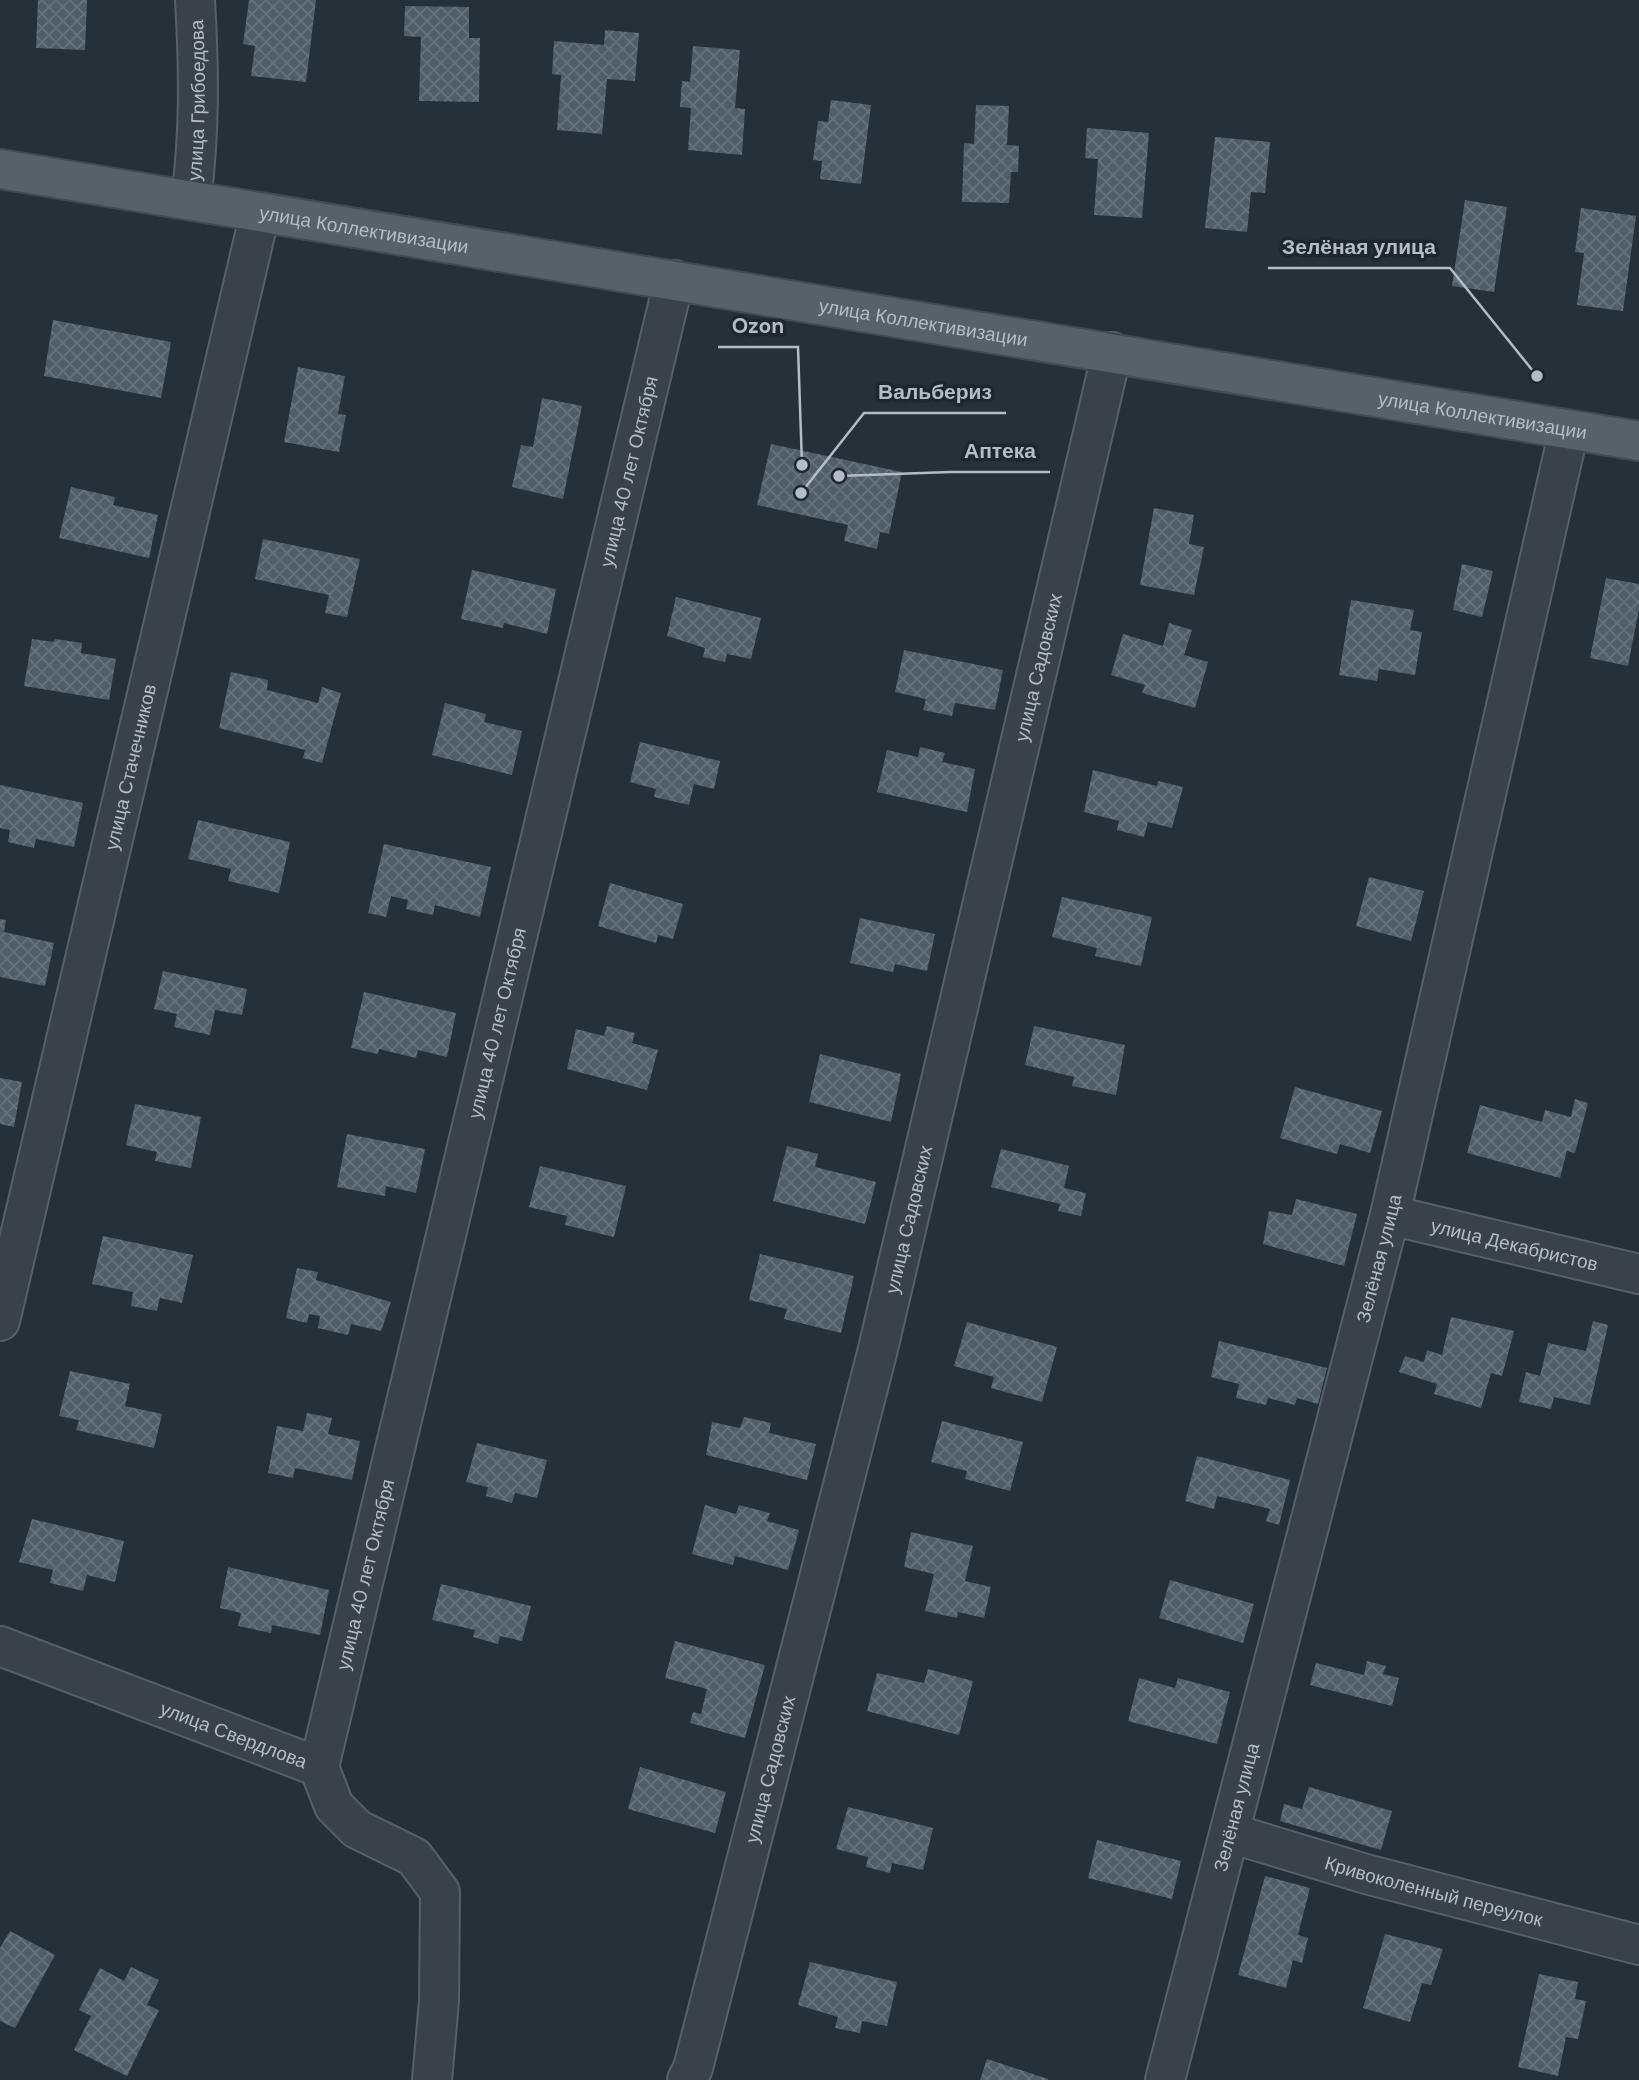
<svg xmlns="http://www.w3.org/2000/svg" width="1639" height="2080" viewBox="0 0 1639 2080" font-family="'DM Sans',sans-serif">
  <defs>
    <pattern id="building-cross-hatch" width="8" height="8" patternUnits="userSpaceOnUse" patternTransform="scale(1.75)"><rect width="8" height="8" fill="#515d67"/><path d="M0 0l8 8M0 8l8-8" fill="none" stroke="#68727b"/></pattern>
  </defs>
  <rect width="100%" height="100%" fill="#253039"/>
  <!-- building -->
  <g fill="url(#building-cross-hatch)">
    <polygon points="38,0 87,0 85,50 36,48"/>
    <polygon points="249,0 316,0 306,82 251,76 255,46 243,44"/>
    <polygon points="405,6 469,7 469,38 480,38 479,102 419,101 421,37 404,36"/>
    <polygon points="605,30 639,33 635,81 607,79 602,134 557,130 561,75 552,74 554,41 604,45"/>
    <polygon points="693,46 740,50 735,108 745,109 742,155 688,150 691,108 680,107 682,81 690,82"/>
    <polygon points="831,100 871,105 861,184 820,179 822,161 813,160 818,121 828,122"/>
    <polygon points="976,105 1009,106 1007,145 1019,146 1018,172 1011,172 1009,203 962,202 964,143 974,144"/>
    <polygon points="1087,128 1149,133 1142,218 1094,215 1098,159 1085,158"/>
    <polygon points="1215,137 1270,142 1265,193 1251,192 1247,232 1205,228"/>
    <polygon points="1465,200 1507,207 1494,292 1452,286"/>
    <polygon points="1581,208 1636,216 1623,311 1577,305 1584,253 1575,252"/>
    <polygon points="53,320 171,342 161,398 44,376"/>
    <polygon points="298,367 345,376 338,414 346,415 339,452 284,442"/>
    <polygon points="542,398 582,406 563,499 512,487 521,445 533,447"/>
    <polygon points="771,444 902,472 889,534 880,532 877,549 844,541 848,525 757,505"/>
    <polygon points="71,487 115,497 113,505 158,515 149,558 59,538"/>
    <polygon points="1154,508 1194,515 1189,544 1204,547 1194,595 1140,585"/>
    <polygon points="263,539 360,559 347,617 325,613 329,595 255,579"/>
    <polygon points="1462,564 1493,571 1482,617 1453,610"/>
    <polygon points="472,570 556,589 547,634 504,623 503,628 461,619"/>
    <polygon points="1606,578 1639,584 1639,609 1628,666 1590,658"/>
    <polygon points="676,597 761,618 751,659 727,654 725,662 703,657 705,648 667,636"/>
    <polygon points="1351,600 1414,610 1410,630 1422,632 1415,675 1379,669 1377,681 1339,675"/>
    <polygon points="1169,623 1192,630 1184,655 1208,662 1195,708 1142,693 1145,685 1111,675 1123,634 1163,646"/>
    <polygon points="32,639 54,642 55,639 82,643 81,653 116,659 109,700 24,686"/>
    <polygon points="904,650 1003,670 995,710 955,703 952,716 923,710 926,699 895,692"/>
    <polygon points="231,672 268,680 267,690 318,703 322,687 341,693 322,763 303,758 305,750 219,728"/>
    <polygon points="445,703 486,714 484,722 522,731 512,775 432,755"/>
    <polygon points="640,742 720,761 714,789 694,784 689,805 654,797 656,789 630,782"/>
    <polygon points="920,747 945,753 942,762 975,769 967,812 877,792 887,750 918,757"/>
    <polygon points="1093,770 1157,786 1158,781 1183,787 1172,828 1148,822 1144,837 1117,830 1119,821 1084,812"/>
    <polygon points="0,785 83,803 74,847 36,839 34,848 8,842 10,830 0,828"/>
    <polygon points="198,820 290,842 279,893 228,881 231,869 188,859"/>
    <polygon points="384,844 491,867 480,917 435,905 433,915 406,909 408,900 391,896 386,917 368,913"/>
    <polygon points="1369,877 1424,891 1411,941 1356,926"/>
    <polygon points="610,883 683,904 673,939 658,935 656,943 598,926"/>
    <polygon points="1062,897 1152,917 1141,966 1095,956 1097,948 1052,937"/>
    <polygon points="860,918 935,934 927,971 895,964 893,972 850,963"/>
    <polygon points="0,919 6,920 4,932 54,943 45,986 0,977"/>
    <polygon points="163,971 247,989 242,1015 215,1010 210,1035 174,1027 177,1014 154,1009"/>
    <polygon points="364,992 456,1013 447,1057 418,1050 416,1058 379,1049 378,1054 351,1048"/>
    <polygon points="607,1026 635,1033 632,1043 658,1050 647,1090 567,1069 576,1029 604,1036"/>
    <polygon points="1034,1026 1125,1045 1116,1095 1072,1086 1074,1077 1025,1065"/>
    <polygon points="820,1054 901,1074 891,1122 809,1102"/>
    <polygon points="0,1078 22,1082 14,1127 0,1124"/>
    <polygon points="1295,1087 1382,1111 1370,1153 1340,1144 1337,1154 1280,1138"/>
    <polygon points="1575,1099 1588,1103 1575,1153 1567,1151 1560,1178 1467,1153 1480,1105 1542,1122 1545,1110 1571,1117"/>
    <polygon points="135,1104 201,1117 191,1168 155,1161 157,1152 126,1145"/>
    <polygon points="347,1134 425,1149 416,1193 386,1186 385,1196 337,1187"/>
    <polygon points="787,1146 818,1154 815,1167 876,1182 865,1224 773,1201"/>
    <polygon points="1001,1149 1069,1166 1064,1188 1086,1193 1081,1216 1058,1211 1060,1204 991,1187"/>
    <polygon points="540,1166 626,1186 614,1237 565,1225 567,1216 529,1207"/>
    <polygon points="1296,1199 1357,1214 1344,1266 1263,1244 1269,1211 1292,1215"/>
    <polygon points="103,1236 193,1255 182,1303 160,1298 157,1311 131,1306 133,1292 92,1284"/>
    <polygon points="760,1254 854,1276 841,1333 784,1319 787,1309 749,1300"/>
    <polygon points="297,1268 318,1272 316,1280 391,1302 381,1331 351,1324 348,1335 318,1328 320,1316 309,1314 307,1323 286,1318"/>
    <polygon points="1451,1317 1514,1331 1502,1376 1491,1373 1481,1408 1434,1394 1437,1384 1399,1372 1405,1356 1424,1362 1427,1350 1442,1355"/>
    <polygon points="1593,1321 1608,1325 1590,1405 1554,1397 1551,1409 1519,1402 1526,1372 1540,1376 1548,1343 1586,1351"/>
    <polygon points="967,1322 1057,1347 1042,1402 991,1388 994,1377 954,1366"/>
    <polygon points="1219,1341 1327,1368 1318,1404 1297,1398 1295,1405 1268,1398 1266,1405 1236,1398 1239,1384 1211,1377"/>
    <polygon points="70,1371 130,1384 125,1406 162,1414 154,1448 76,1430 79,1420 59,1416"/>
    <polygon points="307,1413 332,1418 328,1434 360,1441 352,1480 295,1468 293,1478 268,1473 277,1426 303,1431"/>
    <polygon points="744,1417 771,1423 769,1433 816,1444 807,1480 706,1455 712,1422 740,1428"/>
    <polygon points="942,1421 1023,1442 1010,1491 965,1479 967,1471 931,1462"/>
    <polygon points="477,1443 547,1460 537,1498 515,1493 512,1503 486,1496 488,1487 466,1482"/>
    <polygon points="1197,1456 1290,1480 1279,1525 1266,1521 1270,1509 1217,1496 1214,1509 1185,1501"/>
    <polygon points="705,1505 736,1514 739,1505 770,1513 767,1521 799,1530 788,1570 735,1556 733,1565 692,1554"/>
    <polygon points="32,1519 124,1541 115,1582 87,1575 83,1591 50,1583 53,1570 19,1562"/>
    <polygon points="911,1532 973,1546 965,1581 991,1587 984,1618 958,1612 957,1618 925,1611 934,1574 904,1567"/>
    <polygon points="228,1567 329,1590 320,1635 272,1625 271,1633 238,1626 241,1613 220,1608"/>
    <polygon points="1170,1580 1254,1604 1243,1643 1159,1618"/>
    <polygon points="441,1584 531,1606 522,1641 500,1636 498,1644 473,1637 475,1630 432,1620"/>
    <polygon points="675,1641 765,1665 745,1738 690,1723 693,1712 701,1714 707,1689 665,1678"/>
    <polygon points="1367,1661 1386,1666 1383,1674 1399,1678 1392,1706 1310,1685 1316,1663 1364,1675"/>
    <polygon points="928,1669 973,1681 959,1735 867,1711 877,1673 924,1683"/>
    <polygon points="1139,1678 1175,1688 1178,1678 1230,1692 1217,1744 1128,1721"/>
    <polygon points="640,1767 726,1792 715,1833 628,1809"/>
    <polygon points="1309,1787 1392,1811 1381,1850 1280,1821 1284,1804 1302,1809"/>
    <polygon points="848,1807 933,1828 923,1870 892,1863 890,1873 866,1867 868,1857 836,1849"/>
    <polygon points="1097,1840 1181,1861 1172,1899 1088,1878"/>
    <polygon points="1265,1876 1310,1888 1298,1935 1308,1938 1302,1963 1293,1960 1286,1988 1238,1975"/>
    <polygon points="10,1931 55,1955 15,2028 0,2021 0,1948"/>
    <polygon points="1385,1934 1443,1949 1431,1985 1422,1983 1410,2022 1363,2008"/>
    <polygon points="810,1962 897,1982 887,2026 862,2021 860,2033 835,2028 838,2017 798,2005"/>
    <polygon points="131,1967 159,1980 147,2005 159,2010 127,2076 74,2050 91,2016 79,2010 100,1968 124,1981"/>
    <polygon points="1539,1974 1578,1982 1575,1999 1586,2001 1578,2039 1566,2037 1558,2076 1518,2067"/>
    <polygon points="987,2059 1048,2079 1048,2080 980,2080"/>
  </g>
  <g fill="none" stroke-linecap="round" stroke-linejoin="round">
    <defs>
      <g id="street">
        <path id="s1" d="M191 200C200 131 199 69 195 0"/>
        <path id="s2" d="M1390 1215 1639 1274"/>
        <path id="s3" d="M0 1321 260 213"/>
        <path id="s4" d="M0 1646 319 1767 334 1806 357 1829 414 1857 440 1892 439 2001 432 2080"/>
        <path id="s5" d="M319 1767 674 280"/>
        <path id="s6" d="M1230 1833 1366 1874 1639 1945"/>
        <path id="s7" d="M687 2080 693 2068 877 1353 1112 352"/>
        <path id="s8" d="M1165 2080 1390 1215 1569 430"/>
      </g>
      <g id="primary">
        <path id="s9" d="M0 169 1639 441"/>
      </g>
    </defs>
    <!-- street casing -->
    <use href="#street" stroke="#576068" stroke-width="42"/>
    <!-- primary casing -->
    <use href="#primary" stroke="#424b53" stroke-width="42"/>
    <!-- street -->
    <use href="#street" stroke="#39424a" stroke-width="38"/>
    <!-- primary -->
    <use href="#primary" stroke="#57616a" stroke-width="38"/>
  </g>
  <g text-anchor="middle" stroke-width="7" stroke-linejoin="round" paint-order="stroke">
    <!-- street labels -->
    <g font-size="19" fill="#b4bdc5" stroke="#1e272f">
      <text dy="7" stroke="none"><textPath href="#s1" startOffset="100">улица Грибоедова</textPath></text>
      <text dy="7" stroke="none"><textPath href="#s9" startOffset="369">улица Коллективизации</textPath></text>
      <text dy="7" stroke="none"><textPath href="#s9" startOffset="936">улица Коллективизации</textPath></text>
      <text dy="7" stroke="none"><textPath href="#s9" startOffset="1503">улица Коллективизации</textPath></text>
      <text dy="7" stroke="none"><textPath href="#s5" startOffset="1332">улица 40 лет Октября</textPath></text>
      <text dy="7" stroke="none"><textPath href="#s7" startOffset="1456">улица Садовских</textPath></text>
      <text dy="7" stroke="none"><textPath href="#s3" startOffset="569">улица Стачечников</textPath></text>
      <text dy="7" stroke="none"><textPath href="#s5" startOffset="765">улица 40 лет Октября</textPath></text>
      <text dy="7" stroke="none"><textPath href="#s7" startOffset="889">улица Садовских</textPath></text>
      <text dy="7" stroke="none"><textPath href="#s2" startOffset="128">улица Декабристов</textPath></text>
      <text dy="7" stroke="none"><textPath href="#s8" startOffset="849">Зелёная улица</textPath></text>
      <text dy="7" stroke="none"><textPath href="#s5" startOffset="198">улица 40 лет Октября</textPath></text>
      <text dy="7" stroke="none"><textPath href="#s4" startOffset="250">улица Свердлова</textPath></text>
      <text dy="7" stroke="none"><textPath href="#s7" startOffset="322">улица Садовских</textPath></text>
      <text dy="7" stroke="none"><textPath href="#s8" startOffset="282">Зелёная улица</textPath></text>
      <text dy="7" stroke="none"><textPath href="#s6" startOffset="212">Кривоколенный переулок</textPath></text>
    </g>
  </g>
  <!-- callouts -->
  <path fill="none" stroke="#b4bdc5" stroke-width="2.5" d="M1537 376L1450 268H1268M802 465L798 347H718M801 493L864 413H1006M839 476L950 472H1050"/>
  <g fill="#b4bdc5" stroke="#1e272f" stroke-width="2.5">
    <circle cx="1537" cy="376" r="7"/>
    <circle cx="802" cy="465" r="7"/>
    <circle cx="801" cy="493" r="7"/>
    <circle cx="839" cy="476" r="7"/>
  </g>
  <g font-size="21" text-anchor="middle" font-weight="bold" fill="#b4bdc5" stroke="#1e272f" stroke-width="7" stroke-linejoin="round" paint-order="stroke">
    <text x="1359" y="254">Зелёная улица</text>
    <text x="758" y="333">Ozon</text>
    <text x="935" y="399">Вальбериз</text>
    <text x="1000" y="458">Аптека</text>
  </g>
</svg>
